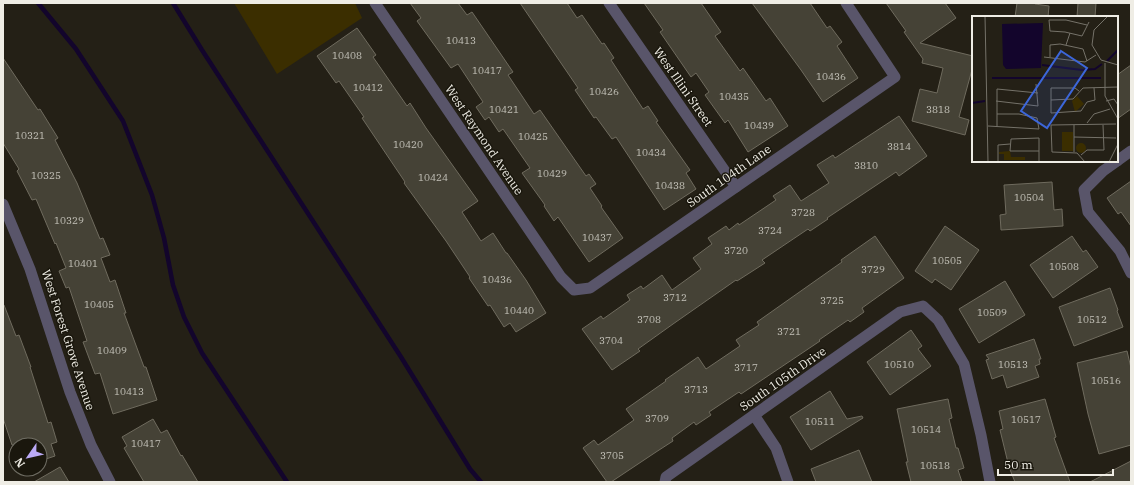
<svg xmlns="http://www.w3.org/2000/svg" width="1134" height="485" viewBox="0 0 1134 485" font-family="'IBM Plex Serif',serif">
  <rect width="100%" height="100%" fill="#242016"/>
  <!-- green -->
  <polygon fill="#3b2e00" points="234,3 355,3 362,18 277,74"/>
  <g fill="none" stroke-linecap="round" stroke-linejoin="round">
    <!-- stream -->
    <g stroke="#13052c" stroke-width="4.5">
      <polyline points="38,3 76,49 123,121 152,195 164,238 173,285 184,317 202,353 287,482"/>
      <polyline points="173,3 202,50 401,357 470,469 481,482"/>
    </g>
  </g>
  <!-- building -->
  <g fill="#454236" stroke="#6f6b5e">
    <polygon points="410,3 458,3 467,15 472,12 513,72 508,75 534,114 540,110 586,176 589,174 596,184 590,188 602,206 601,207 623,238 589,262 558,217 554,221 544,206 545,205 522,173 530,168 503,129 499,132 489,117 485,120 476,107 483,102 458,64 451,68 417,21 421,18"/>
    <polygon points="520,3 567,3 577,18 582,15 602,44 604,43 614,58 611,60 643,109 648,106 658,121 656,122 690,170 686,173 696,189 664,210 616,137 612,139 596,117 594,118 575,90 578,88"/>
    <polygon points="644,3 701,3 721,32 715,36 740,71 743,68 766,101 770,98 788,126 748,152 728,120 725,123 705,95 709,92 696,73 691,77 660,32 663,30"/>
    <polygon points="752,3 810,3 827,28 830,26 842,42 837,46 858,78 823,102 801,70"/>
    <polygon points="886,3 945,3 956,18 920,43 973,56 973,66 959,117 969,120 965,135 912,121 920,89 937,93 943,68 922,63 923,59 904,32 906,31"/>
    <polygon points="1017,3 1035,3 1035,4 1049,6 1048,17 1015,17"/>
    <polygon points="1078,3 1096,3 1095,17 1077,17"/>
    <polygon points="357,28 376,55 373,57 407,106 410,103 426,128 478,201 462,212 481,241 493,233 506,253 507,253 526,280 546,313 516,332 510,323 504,327 490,305 488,306 469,278 470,277 446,241 404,183 405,182 362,118 364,117 339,81 336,83 317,56"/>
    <polygon points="3,58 38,110 40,109 58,138 55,140 77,183 100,239 103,238 110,255 101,258 110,282 115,280 126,313 124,313 144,367 146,367 157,400 113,414 100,373 95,374 83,342 87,341 69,287 66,288 59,271 66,268 56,243 55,244 36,199 32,200 17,171 19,169 3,143"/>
    <polygon points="1131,65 1131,109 1117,119 1117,75"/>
    <polygon points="899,116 927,156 899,176 896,172 827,218 828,219 810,231 808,229 762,260 765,263 737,281 736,280 673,324 638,349 640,351 612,370 582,329 601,316 603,319 630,300 627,295 641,286 643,289 662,275 672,290 701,269 693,258 712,244 708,238 726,226 729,230 738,223 739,225 776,200 773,196 790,185 801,201 829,183 817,165 833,155 835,158"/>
    <polygon points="1131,181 1131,226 1121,212 1118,214 1107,198"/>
    <polygon points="1052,182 1054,210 1062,209 1063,226 1001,230 1000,215 1006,214 1004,185"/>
    <polygon points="945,226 979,250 951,290 935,279 932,283 915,271"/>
    <polygon points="875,236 904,278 862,308 864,312 850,322 848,320 819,340 820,341 741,394 739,392 709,412 711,415 696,425 694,422 672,438 673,441 656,452 611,482 607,482 583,448 594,440 598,445 634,420 626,409 666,381 665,380 698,357 706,369 740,346 736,340 759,325 757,322 842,262 841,260"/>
    <polygon points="1072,236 1083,252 1086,250 1098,267 1053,298 1030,265"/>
    <polygon points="1005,281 1025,315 979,343 959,309"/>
    <polygon points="1110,288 1118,310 1117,311 1123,327 1074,346 1059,307"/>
    <polygon points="4,305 16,336 19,335 31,367 30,367 48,423 51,422 57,442 51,444 55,456 40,461 40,445 12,445 3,418 3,306"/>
    <polygon points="911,330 922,346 918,349 931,366 890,395 867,362"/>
    <polygon points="1034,339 1041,359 1039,359 1040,364 1035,366 1039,377 1007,388 1003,375 992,379 986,360 989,359 986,355"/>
    <polygon points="1127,351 1131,368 1131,445 1099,454 1088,414 1077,363"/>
    <polygon points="830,391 847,419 862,416 863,418 811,450 790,417"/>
    <polygon points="948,399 952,418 949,419 956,448 958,448 964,468 958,470 962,482 911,482 906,462 908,462 897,409"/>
    <polygon points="1045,399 1056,437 1054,438 1070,482 1015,482 1009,467 1000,430 1003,429 999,411"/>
    <polygon points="153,419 161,433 167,430 181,456 182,455 198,482 144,482 124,448 127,446 122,437"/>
    <polygon points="859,450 872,482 816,482 811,469"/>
    <polygon points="1131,461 1131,482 1090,482"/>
    <polygon points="60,467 69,482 34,482"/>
  </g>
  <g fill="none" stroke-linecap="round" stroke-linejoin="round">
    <!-- minor -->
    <g stroke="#59556a" stroke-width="11">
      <polyline points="375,3 561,277 574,290 590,288 895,77 846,3"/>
      <polyline points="609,3 736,187"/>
      <polyline points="1117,161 1103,171 1084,190 1088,212 1120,251 1131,273"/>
      <polyline points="1117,161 1131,151"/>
      <polyline points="3,204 30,269 70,392 91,445 110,482"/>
      <polyline points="754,415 776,448 788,482"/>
      <polyline points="665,482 666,477 900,312 923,306 938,320 964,364 981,435 990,482"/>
    </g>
  </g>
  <g text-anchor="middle" stroke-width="3" stroke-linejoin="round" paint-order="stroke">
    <!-- number labels -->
    <g font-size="10" fill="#c4c2b9">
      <text x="461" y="44">10413</text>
      <text x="347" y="59">10408</text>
      <text x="487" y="74">10417</text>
      <text x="831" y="80">10436</text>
      <text x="368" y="91">10412</text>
      <text x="604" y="95">10426</text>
      <text x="734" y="100">10435</text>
      <text x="504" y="113">10421</text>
      <text x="938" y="113">3818</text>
      <text x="759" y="129">10439</text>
      <text x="30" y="139">10321</text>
      <text x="533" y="140">10425</text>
      <text x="408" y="148">10420</text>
      <text x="899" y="150">3814</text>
      <text x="651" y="156">10434</text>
      <text x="866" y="169">3810</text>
      <text x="552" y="177">10429</text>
      <text x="46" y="179">10325</text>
      <text x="433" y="181">10424</text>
      <text x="670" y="189">10438</text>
      <text x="1029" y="201">10504</text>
      <text x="803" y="216">3728</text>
      <text x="69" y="224">10329</text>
      <text x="770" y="234">3724</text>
      <text x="597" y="241">10437</text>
      <text x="736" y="254">3720</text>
      <text x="947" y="264">10505</text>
      <text x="83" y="267">10401</text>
      <text x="1064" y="270">10508</text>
      <text x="873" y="273">3729</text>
      <text x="497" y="283">10436</text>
      <text x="675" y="301">3712</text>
      <text x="832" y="304">3725</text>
      <text x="99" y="308">10405</text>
      <text x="519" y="314">10440</text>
      <text x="992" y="316">10509</text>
      <text x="649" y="323">3708</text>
      <text x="1092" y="323">10512</text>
      <text x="789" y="335">3721</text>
      <text x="611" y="344">3704</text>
      <text x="112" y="354">10409</text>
      <text x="899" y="368">10510</text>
      <text x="1013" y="368">10513</text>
      <text x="746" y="371">3717</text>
      <text x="1106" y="384">10516</text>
      <text x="696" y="393">3713</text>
      <text x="129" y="395">10413</text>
      <text x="657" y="422">3709</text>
      <text x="1026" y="423">10517</text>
      <text x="820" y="425">10511</text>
      <text x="926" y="433">10514</text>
      <text x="146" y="447">10417</text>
      <text x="612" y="459">3705</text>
      <text x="935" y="469">10518</text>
    </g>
    <!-- street labels -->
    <g font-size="12" fill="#efede5" stroke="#1a170d">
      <text transform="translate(683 87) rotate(55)" y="4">West Illini Street</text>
      <text transform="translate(484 140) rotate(56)" y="4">West Raymond Avenue</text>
      <text transform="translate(729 176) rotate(-35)" y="4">South 104th Lane</text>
      <text transform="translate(68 340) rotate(72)" y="4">West Forest Grove Avenue</text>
      <text transform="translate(783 379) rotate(-35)" y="4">South 105th Drive</text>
    </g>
  </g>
  <!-- overview -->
  <g transform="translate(972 16)">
    <rect width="146" height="146" fill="#242016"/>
    <path d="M105 80 112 88 103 96 100 85ZM90 116H101V135H90ZM104 132a5 5 0 1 1 10 0a5 5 0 1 1-10 0ZM38 135 39 141H53V144H32V138H27V136Z" fill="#3b2e00"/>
    <path d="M71 7 69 52 34 53 31 49 30 8Z" fill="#13052c"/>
    <path fill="none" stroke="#13052c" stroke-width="2" d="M135 45 146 34M70 49 110 54 123 53 130 48M20 62H129M0 87 13 85"/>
    <path fill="none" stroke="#757269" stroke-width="1" d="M13 0 16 146M136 0 122 14 120 29 129 44 146 49M115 9 94 4H77L78 15 93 16 110 20 117 6M94 29 98 17M72 41 113 46 124 39M78 41V29L88 28 111 33 115 45M133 47V80L146 103M107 75 103 72H79V97L109 95 115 86 123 84 122 72M79 84 101 83 111 72 146 71M24 85 66 90 64 68M134 85 142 83 146 89M115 107 122 98 138 93M102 109V136M16 110 67 113 65 102 47 98H25M25 110V73L66 77M102 121 144 122M109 139 115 134H132L131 109M26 146V129L38 128M67 146V122L39 123 38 135H67M113 146 105 137 80 136 79 109 144 108M137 146 146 128"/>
    <path fill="#3c66da" fill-opacity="0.15" stroke="#3c66da" stroke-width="2" d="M89 35 115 52 75 112 49 95Z"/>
    <rect width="146" height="146" fill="none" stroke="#efede5" stroke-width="2"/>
  </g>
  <!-- border -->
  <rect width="1134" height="485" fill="none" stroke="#efede5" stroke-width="8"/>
  <!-- north arrow -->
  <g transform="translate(28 457) rotate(236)"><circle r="19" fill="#1a170d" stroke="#6f6d63"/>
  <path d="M0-3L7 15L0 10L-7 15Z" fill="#bbaaf6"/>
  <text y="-6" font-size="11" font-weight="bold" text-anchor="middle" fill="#efede5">N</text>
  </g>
  <!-- scale -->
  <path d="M998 469v6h115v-6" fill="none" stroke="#efede5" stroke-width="2"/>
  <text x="1004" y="469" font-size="12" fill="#efede5" stroke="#1a170d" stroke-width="3" paint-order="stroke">50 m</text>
</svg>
